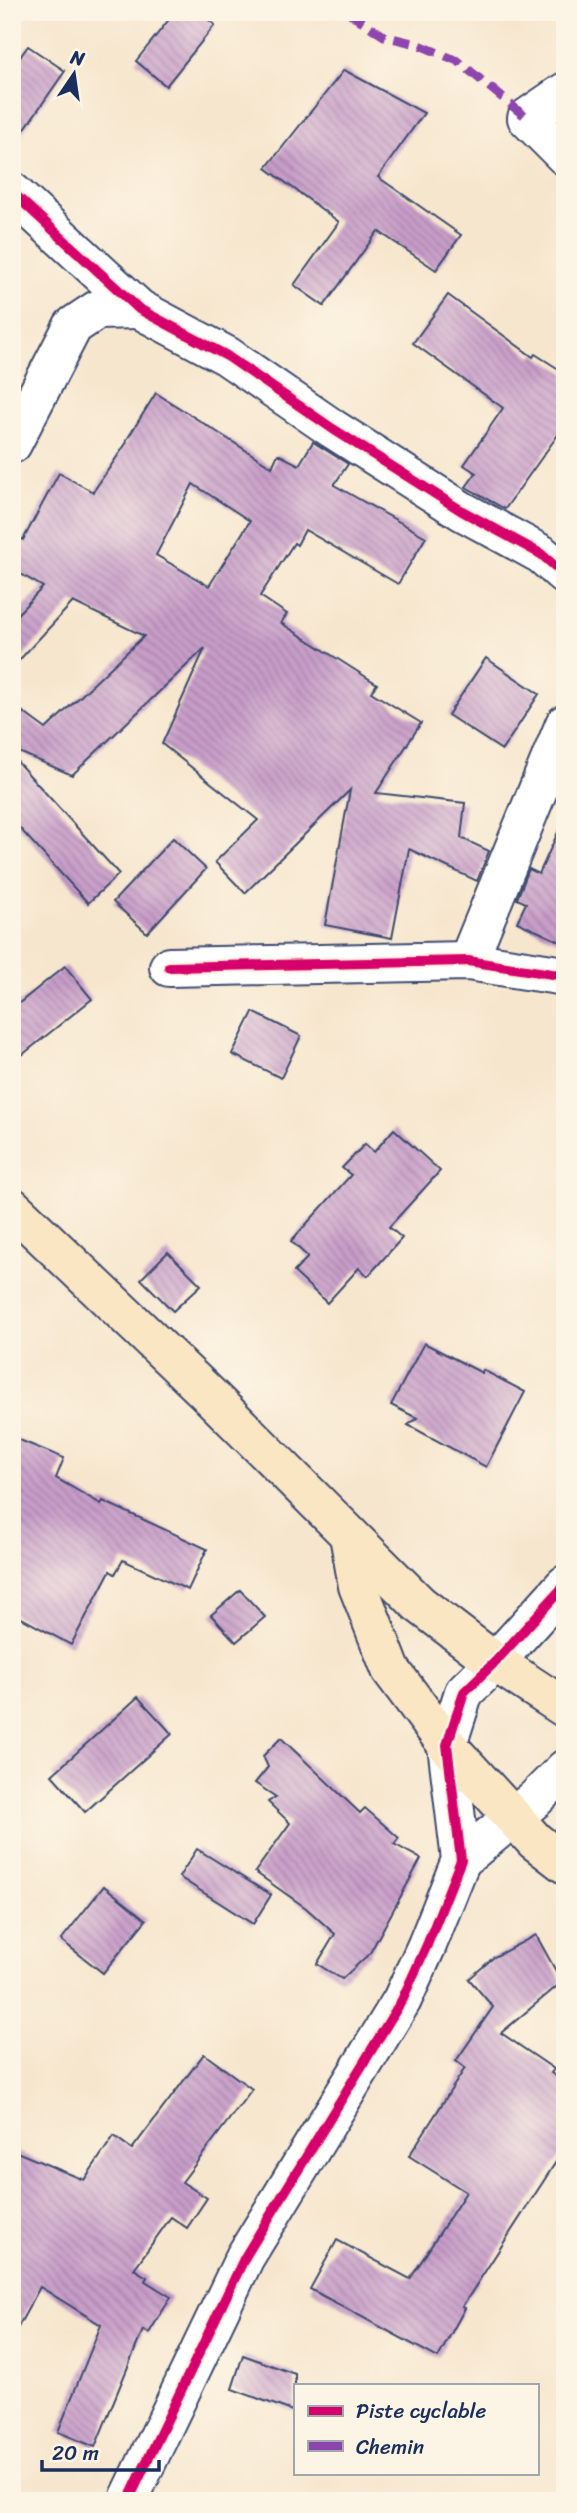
<svg xmlns="http://www.w3.org/2000/svg" width="577" height="2513" viewBox="0 0 577 2513" font-family="Sriracha,sans-serif">
  <defs>
    <pattern id="building-back-hatch" width="6" height="6" patternUnits="userSpaceOnUse" patternTransform="scale(1.75)"><rect width="6" height="6" fill="#c89dc9"/><path d="M-1 5l2 2M0 0l6 6M5-1l2 2" fill="none" stroke="#a280a6"/></pattern>
  </defs>
  <rect width="100%" height="100%" fill="#fcf5e5"/>
  <filter id="ink" filterUnits="userSpaceOnUse"><feTurbulence type="fractalNoise" baseFrequency=".0143" numOctaves="2"/><feDisplacementMap in="SourceGraphic" scale="14" xChannelSelector="R" yChannelSelector="G"/><feConvolveMatrix kernelMatrix="1 2 1 2 8 2 1 2 1" color-interpolation-filters="sRGB"/></filter>
  <filter id="wash" filterUnits="userSpaceOnUse"><feTurbulence type="fractalNoise" baseFrequency=".00686" numOctaves="4" result="noise"/><feDisplacementMap in="SourceGraphic" scale="28" xChannelSelector="R" yChannelSelector="G"/><feGaussianBlur stdDeviation="1.57" result="paint"/><feColorMatrix in="noise" values="0 0 0 0 0 0 0 0 0 0 0 0 0 0 0 0 0 1.4 0 .05"/><feComposite in="paint" operator="in"/></filter>
  <g filter="url(#wash)">
    <rect width="100%" height="100%" fill="#f7e6ce"/>
    <g id="blocks">
      <!-- building -->
      <g fill="url(#building-back-hatch)" fill-rule="evenodd">
        <polygon points="175,12 199,12 215,25 166,86 136,61"/>
        <polygon points="28,46 65,71 12,147 12,68"/>
        <polygon points="344,70 424,113 378,177 461,235 436,270 378,231 324,306 294,285 339,222 266,168"/>
        <polygon points="448,295 533,357 535,354 565,373 565,425 505,509 466,487 476,473 464,465 503,408 413,343"/>
        <path d="M156 393 272 467 278 454 299 465 313 442 348 464 334 485 426 537 398 584 305 530 297 545 294 543 260 596 287 614 281 623 377 684 371 692 421 723 376 793 465 803 461 838 489 851 477 881 409 849 392 938 325 925 350 790 245 893 215 862 258 820 162 744 205 648 72 775 12 749V704L46 729 144 636 73 602 12 668V620L43 587 12 569V534L23 540 59 473 93 492 127 442 126 441ZM193 484 250 521 209 586 156 555Z"/>
        <polygon points="486,658 539,694 502,750 448,715"/>
        <polygon points="12,756 119,874 88,903 13,821"/>
        <polygon points="565,817 565,944 517,922 526,903 517,899 529,869 539,874"/>
        <polygon points="173,838 206,869 147,933 113,902"/>
        <polygon points="65,966 92,999 12,1063 12,1009"/>
        <polygon points="253,1012 301,1036 281,1078 232,1054"/>
        <polygon points="394,1129 440,1171 389,1227 402,1238 368,1276 359,1268 327,1303 294,1272 308,1257 291,1241 351,1175 342,1168 365,1144 374,1152"/>
        <polygon points="168,1252 201,1285 173,1311 141,1279"/>
        <polygon points="424,1343 482,1373 483,1370 525,1392 486,1467 408,1425 417,1418 391,1405"/>
        <polygon points="12,1437 64,1458 56,1478 101,1504 103,1501 207,1549 188,1590 123,1560 115,1574 110,1571 71,1645 12,1613"/>
        <polygon points="240,1590 265,1617 236,1642 211,1615"/>
        <polygon points="138,1697 172,1734 85,1812 52,1775"/>
        <polygon points="281,1738 360,1813 365,1808 399,1838 394,1844 421,1859 370,1953 342,1979 317,1964 335,1934 306,1908 255,1872 290,1823 268,1802 276,1797 255,1783 268,1767 263,1756"/>
        <polygon points="197,1849 271,1895 253,1924 179,1877"/>
        <polygon points="104,1886 146,1920 103,1973 61,1940"/>
        <polygon points="536,1935 562,1982 501,2033 554,2069 551,2073 565,2082 565,2148 462,2307 465,2308 438,2358 310,2289 337,2240 410,2279 466,2192 409,2156 465,2068 456,2061 493,2007 469,1979 494,1957"/>
        <polygon points="204,2054 252,2089 182,2182 207,2198 187,2228 171,2217 134,2269 147,2277 145,2281 171,2297 149,2333 143,2330 95,2447 58,2432 101,2325 40,2287 12,2338 12,2150 84,2180 114,2136 132,2149"/>
        <polygon points="243,2355 295,2374 295,2412 232,2389"/>
      </g>
    </g>
  </g>
  <g filter="url(#ink)">
    <use href="#blocks" fill-opacity="0" stroke="#3c4a6f" stroke-width="2"/>
    <g fill="none" stroke-linecap="round" stroke-linejoin="round">
      <defs>
        <g id="street">
          <polyline points="565,92 527,118 565,156"/>
          <polyline points="12,192 139,309 227,356 333,429 462,511 541,554 565,575"/>
          <polyline points="12,444 73,326 97,310 139,309"/>
          <polyline points="468,961 565,724"/>
          <polyline points="169,967 468,961 565,976"/>
          <polyline points="461,1860 535,1799 565,1769"/>
          <polyline points="128,2501 245,2257 402,2000 427,1945 461,1860 447,1745 464,1692 495,1662 565,1585"/>
        </g>
        <g id="secondary">
          <polyline points="12,1207 206,1392 419,1604 495,1662 565,1708"/>
          <polyline points="349,1535 358,1586 391,1670 447,1745 535,1841 565,1864"/>
        </g>
      </defs>
      <!-- street casing -->
      <use href="#street" stroke="#3c4a6f" stroke-width="42"/>
      <!-- secondary casing -->
      <use href="#secondary" stroke="#3c4a6f" stroke-width="42"/>
      <!-- street -->
      <use href="#street" stroke="#fff" stroke-width="38"/>
      <!-- secondary -->
      <use href="#secondary" stroke="#fbe6c3" stroke-width="38"/>
      <!-- quiet -->
      <polyline stroke="#8e44ad" stroke-width="9" stroke-dasharray="18 9" stroke-linecap="butt" points="348,12 384,36 417,44 458,61 527,118"/>
      <defs>
        <g id="cycleway">
          <polyline points="12,192 139,309 227,356 333,429 462,511 541,554 565,575"/>
          <polyline points="169,967 468,961 565,976"/>
          <polyline points="128,2501 245,2257 402,2000 427,1945 461,1860 447,1745 464,1692 495,1662 565,1585"/>
        </g>
      </defs>
      <!-- cycleway casing -->
      <use href="#cycleway" stroke="#fcf5e5" stroke-width="15"/>
      <!-- cycleway -->
      <use href="#cycleway" stroke="#d6006c" stroke-width="10"/>
    </g>
  </g>
  <!-- margin -->
  <rect width="577" height="2513" fill="none" stroke="#fcf5e5" stroke-width="42"/>
  <!-- legend -->
  <rect x="294" y="2384" width="245" height="91" fill="#fcf5e5" stroke="#a2a6af" stroke-width="2"/>
  <rect x="308" y="2406" width="35" height="10" fill="#d6006c" stroke="#a2a6af" stroke-width="2"/>
  <text x="356" y="2418" font-size="21" fill="#1b2f5e">Piste cyclable</text>
  <rect x="308" y="2441" width="35" height="10" fill="#8e44ad" stroke="#a2a6af" stroke-width="2"/>
  <text x="356" y="2454" font-size="21" fill="#1b2f5e">Chemin</text>
  <!-- north arrow -->
  <g transform="translate(74 74) rotate(13)" stroke="#fcf5e5" stroke-width="5" paint-order="stroke">
  <path d="M0-5L12 26L0 18L-12 26Z" fill="#1b2f5e"/>
  <text y="-10" font-size="19" font-weight="bold" text-anchor="middle" fill="#1b2f5e">N</text>
  </g>
  <!-- scale -->
  <path d="M42 2460v10h117v-10" fill="none" stroke="#1b2f5e" stroke-width="3.5"/>
  <text x="52" y="2460" font-size="21" fill="#1b2f5e" stroke="#fcf5e5" stroke-width="5" paint-order="stroke">20 m</text>
</svg>
